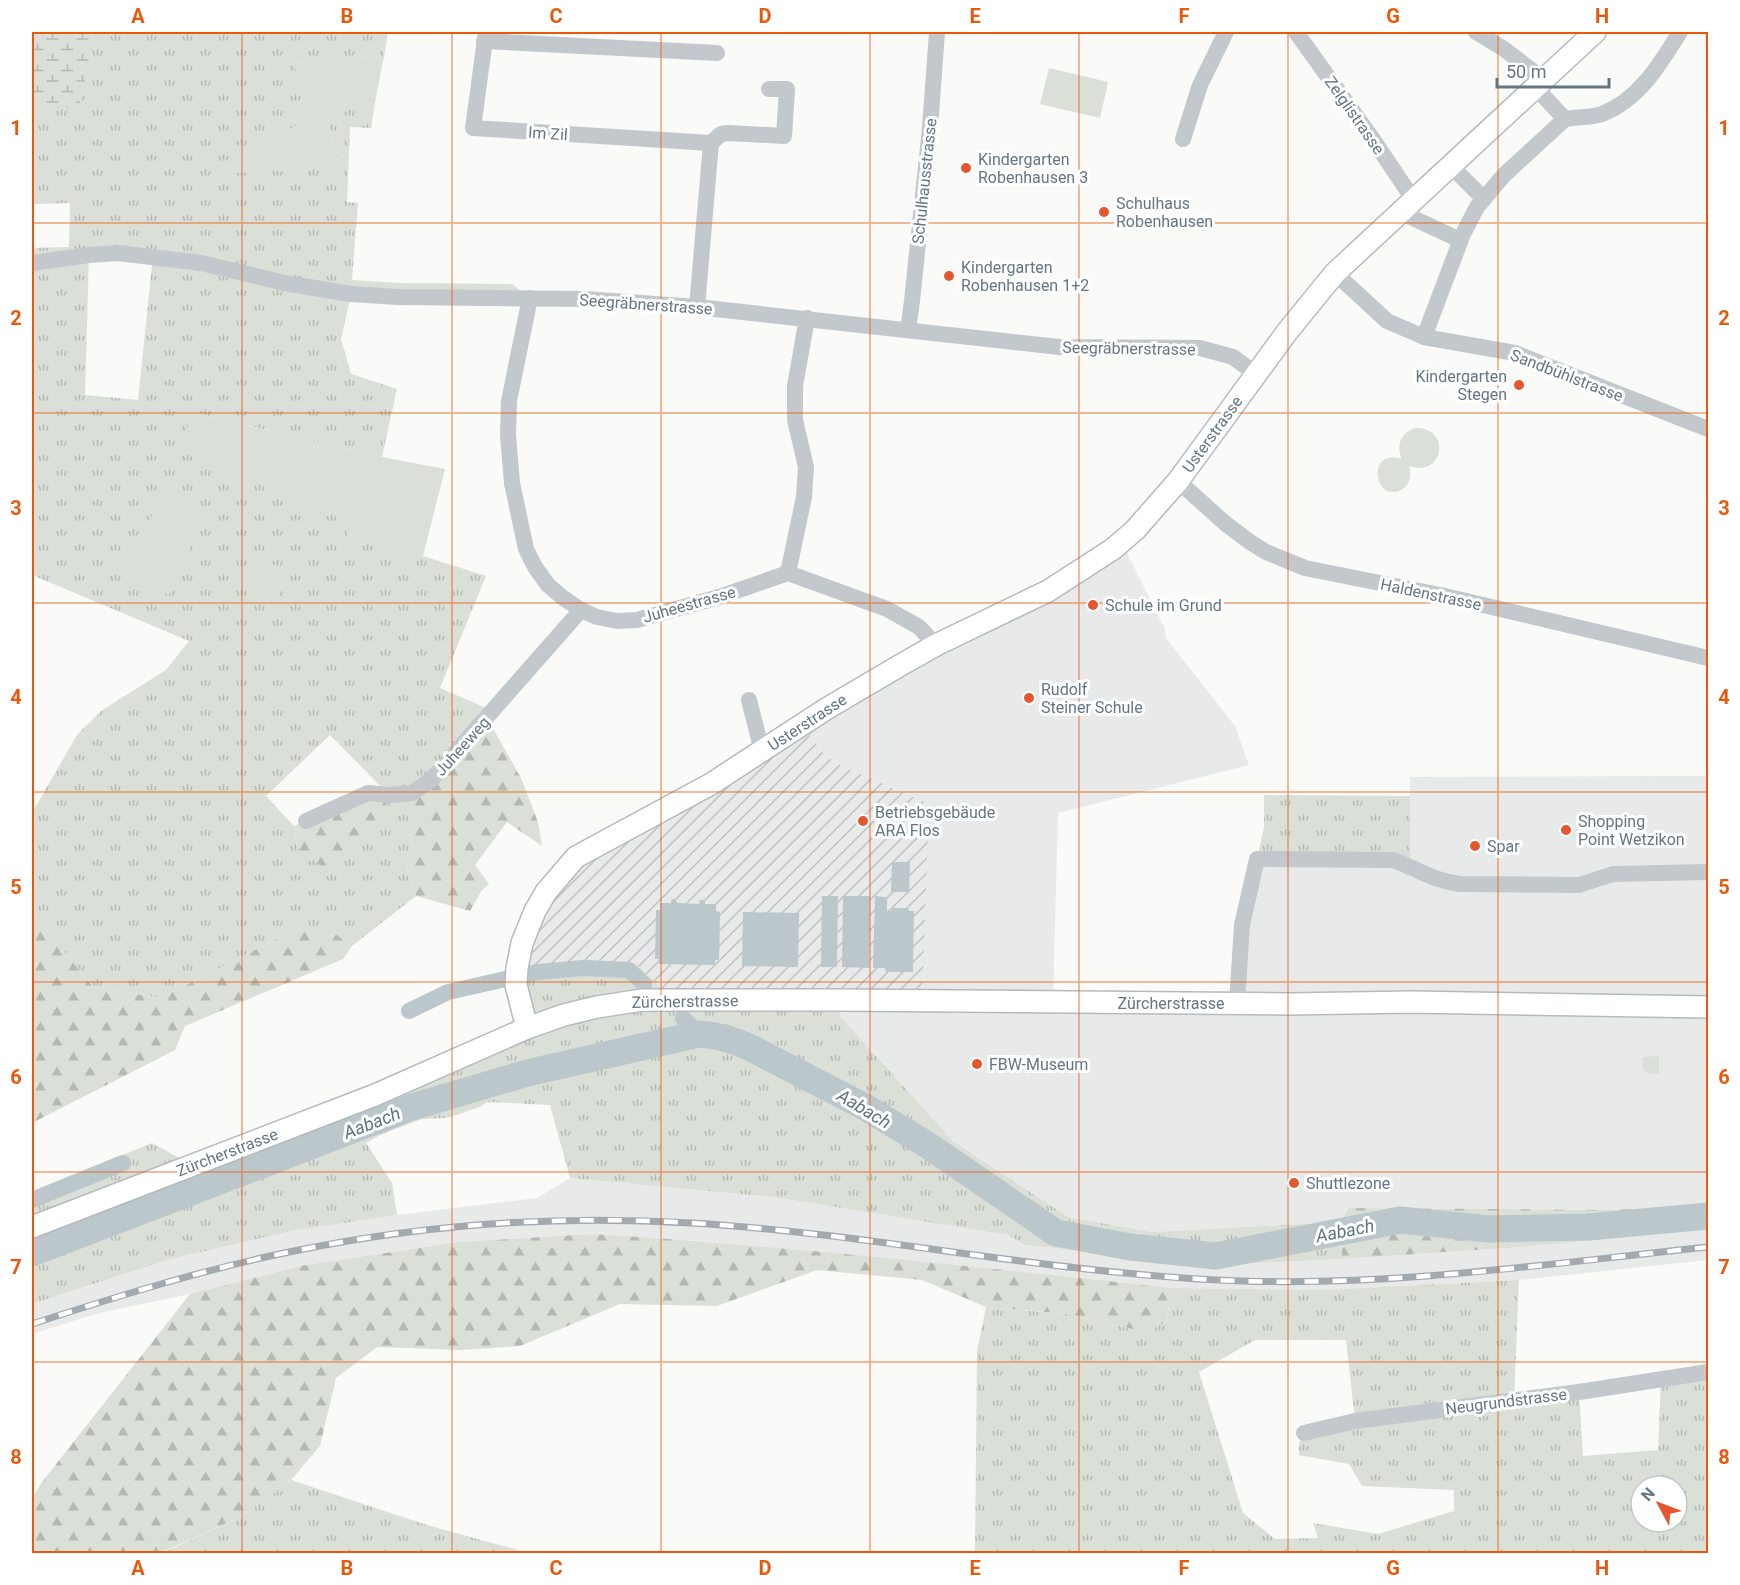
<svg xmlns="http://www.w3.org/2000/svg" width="1740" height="1585" viewBox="0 0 1740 1585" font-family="Roboto,sans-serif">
  <defs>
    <pattern id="industrial-furrows" width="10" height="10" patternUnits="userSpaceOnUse" patternTransform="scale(1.5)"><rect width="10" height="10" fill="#e8e9e9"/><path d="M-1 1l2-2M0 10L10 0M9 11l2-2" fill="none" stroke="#c0c1c2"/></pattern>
    <pattern id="grass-tufts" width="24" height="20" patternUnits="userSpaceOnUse" patternTransform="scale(1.5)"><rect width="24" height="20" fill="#dadfd7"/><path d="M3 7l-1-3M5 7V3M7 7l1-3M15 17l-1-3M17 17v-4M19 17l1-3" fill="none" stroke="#b4b9b4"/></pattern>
    <pattern id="forest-firs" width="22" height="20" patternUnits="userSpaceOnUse" patternTransform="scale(1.5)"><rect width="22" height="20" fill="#dadfd7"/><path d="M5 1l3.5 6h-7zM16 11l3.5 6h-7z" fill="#b4b9b4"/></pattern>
    <pattern id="wetland-marsh" width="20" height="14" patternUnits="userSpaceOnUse" patternTransform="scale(1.5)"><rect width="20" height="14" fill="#dadfd7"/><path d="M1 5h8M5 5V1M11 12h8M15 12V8" fill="none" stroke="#b4b9b4"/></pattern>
  </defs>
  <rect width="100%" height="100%" fill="#fafaf8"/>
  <!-- built -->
  <g fill="#e8e9e9">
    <polygon points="1121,541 1165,629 1166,638 1235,726 1249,765 1058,813 1053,1002 1237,1003 1257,859 1410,866 1410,777 1708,776 1708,1205 1611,1210 1349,1208 1340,1222 1152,1232 1068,1217 953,1141 840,1016 842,1000 929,804 836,763 823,753 802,724"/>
    <polygon points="570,1178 773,1197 1008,1235 1025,1245 1216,1265 1342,1259 1521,1247 1708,1229 1708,1260 1519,1280 1322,1290 1172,1288 926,1262 700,1241 593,1234 459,1242 305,1265 190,1294 99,1313 32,1334 32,1304 167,1260 292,1231 397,1215 537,1198"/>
  </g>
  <!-- industrial -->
  <polygon fill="url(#industrial-furrows)" points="802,724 823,753 836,763 929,804 922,1001 672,1000 517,968 558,876"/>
  <!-- grass -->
  <g fill="url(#grass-tufts)" fill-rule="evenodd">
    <path d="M32 32H388L384 56 294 63 309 117 230 170 338 167 328 119 376 97 371 128 350 127 347 202 358 203 352 280 399 283 512 284 530 298 351 295 341 339 351 374 397 389 382 457 191 412 352 523 348 536 423 556 486 576 440 688 493 711 419 848 406 867 416 896 352 946 337 935 294 930 161 998 94 988 32 913V813L77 735 101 711 166 670 189 641 32 575V248L69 247 70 203 32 204ZM89 255 153 256 138 400 85 395ZM330 735 389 795 297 848 294 826 266 796Z"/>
    <polygon points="1264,795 1410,796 1410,866 1257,859 1264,828"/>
    <polygon points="583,960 637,964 672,1000 842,1000 840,1016 953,1141 1068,1217 1152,1232 1340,1222 1342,1259 1216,1265 1025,1245 1008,1235 773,1197 570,1178 550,1105 487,1102 480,1107 447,1118 422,1119 382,1134 366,1143 392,1183 397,1215 292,1231 167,1260 32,1304 32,1192 152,1143 192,1165 527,1028 517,968"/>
    <path d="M1519 1280 1514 1400 1579 1392 1583 1456 1658 1450 1661 1380 1708 1372V1553L1522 1554 1521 1551H1457V1554H975L977 1351 986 1307 1067 1314 1146 1332 1166 1322 1172 1288 1322 1290ZM1255 1340H1346L1355 1420 1304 1433 1299 1443V1455L1349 1464 1362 1486 1454 1490V1511L1378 1534 1313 1523 1318 1538 1275 1539 1243 1513 1199 1372ZM1641 1486H1677V1522H1641Z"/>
    <polygon points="291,1480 430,1526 529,1553 160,1554 242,1516"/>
  </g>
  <!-- forest -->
  <g fill="url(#forest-firs)">
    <polygon points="487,718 521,778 538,822 542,846 507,822 475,865 489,884 482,890 470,911 416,896 406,867 419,848 405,808 412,793"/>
    <polygon points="368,793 389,795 376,832 323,867 297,848 294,826"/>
    <polygon points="32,913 94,988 161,998 294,930 337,935 352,946 343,959 185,1026 175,1050 32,1123"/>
    <polygon points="1708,1205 1708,1229 1521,1247 1342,1259 1340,1222 1349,1208 1611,1210"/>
    <path d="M593 1234C787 1246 979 1267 1172 1288L1166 1322 1146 1332 1067 1314 986 1307 922 1280 817 1270 717 1306 620 1304 520 1346 461 1350 377 1347 336 1378 320 1446 291 1480 242 1516 160 1553H32V1499L42 1482 190 1294 305 1265 459 1242Z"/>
  </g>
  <!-- wetland -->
  <polygon fill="url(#wetland-marsh)" points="32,32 96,32 78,110 32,100"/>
  <!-- green -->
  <g fill="#dadfd7">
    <polygon points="384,56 376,97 328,119 338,167 237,173 230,170 308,117 294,63"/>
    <polygon points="1049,68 1108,82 1100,118 1040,104"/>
    <polygon points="191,412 382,457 445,469 423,556 348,536 351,523 181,452"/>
    <path d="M1414 428C1452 426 1445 478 1409 466 1411 474 1411 482 1404 488 1376 508 1363 447 1402 459 1396 445 1400 435 1414 428Z"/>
    <polygon points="164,492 206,511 169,595 123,573"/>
    <polygon points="262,553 291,582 266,607 237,578"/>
    <polygon points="1659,1056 1659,1074 1650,1074 1645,1072 1642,1066 1643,1057"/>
  </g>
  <!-- water -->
  <g fill="#bbc7cb">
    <polygon points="892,862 910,862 909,892 891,892"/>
    <polygon points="822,896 838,896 837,967 821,967"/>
    <polygon points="843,896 870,896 869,968 842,967"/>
    <polygon points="875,896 887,897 887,911 892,911 892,908 908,908 909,911 914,911 913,972 886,972 885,968 873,968"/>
    <polygon points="672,899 676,899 677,903 699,904 700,900 705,900 705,904 716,904 716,911 720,912 719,960 715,960 715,965 659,964 659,959 655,959 656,910 660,910 660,903 671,903"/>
    <polygon points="743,912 799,913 798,967 742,966"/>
  </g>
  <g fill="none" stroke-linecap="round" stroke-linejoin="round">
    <!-- canal -->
    <g stroke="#bbc7cb" stroke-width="16">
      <polyline points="409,1011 448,992 537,972 584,968 629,970 644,984"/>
      <polyline points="683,1018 699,1034"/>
      <polyline points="32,1200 123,1163"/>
    </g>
    <!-- river -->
    <path stroke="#bbc7cb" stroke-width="27" d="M32 1253 412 1107 527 1073 699 1034C718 1035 734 1040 751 1048L865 1107 926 1144 1056 1233 1130 1247 1216 1256 1400 1220 1489 1229 1589 1227 1708 1216"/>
    <defs>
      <g id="major">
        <polyline points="527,1028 516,985 517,968 522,943 535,911 546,892 576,857 711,784 826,709 899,666 936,645 1048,591 1113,549 1135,530 1178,481 1287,332 1335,273 1595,32"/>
        <polyline points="32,1227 375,1095 527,1028 564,1015 597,1007 642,1000 842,1000 1290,1004 1411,1002 1708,1007"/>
      </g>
    </defs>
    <!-- major casing -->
    <use href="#major" stroke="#b5babe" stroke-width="24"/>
    <!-- minor -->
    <g stroke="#c3c8cc" stroke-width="16">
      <polyline points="486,32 473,128 711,143 697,307"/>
      <polyline points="1296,32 1374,141 1413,199"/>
      <polyline points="1476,32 1504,49 1543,79"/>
      <polyline points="484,41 717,53"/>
      <path d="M1535 87 1565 119C1577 117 1591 118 1602 114 1639 100 1660 64 1680 32"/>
      <polyline points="1183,139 1200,85 1226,32"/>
      <polyline points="711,143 721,134 728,133 784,136 787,89 769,89"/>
      <polyline points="1450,165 1484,199"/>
      <polyline points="1400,212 1460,240"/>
      <polyline points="32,263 89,255 118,253 201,263 285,283 351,294 398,297 585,299 697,307 1059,347 1200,348 1233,357 1256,374"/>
      <polyline points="1335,273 1387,321 1424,337 1515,353 1708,429"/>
      <polyline points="530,298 509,401 508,435 512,483 526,549 535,567 548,585 562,597 581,610 597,617 617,621 637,620 719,597 788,573 887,609 919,627 936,645"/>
      <polyline points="908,330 912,301 930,128 937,32"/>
      <polyline points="1424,337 1463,234 1477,207 1504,175 1565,119"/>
      <polyline points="1178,481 1226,524 1250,542 1266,552 1305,568 1445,596 1708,658"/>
      <polyline points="788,573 804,497 806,467 795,420 795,386 807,318"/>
      <polyline points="749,700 762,751"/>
      <polyline points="306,821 368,793 389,795 412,793 432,779 581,610"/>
      <path d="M1237 1003 1242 925 1257 859 1393 860C1418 869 1433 881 1460 884L1579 885 1613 874 1708 872"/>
      <polyline points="1304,1433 1355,1421 1579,1392 1708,1372"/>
    </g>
    <!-- major -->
    <use href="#major" stroke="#fff" stroke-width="21"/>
    <defs>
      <path id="rail" d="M32 1324C118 1296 205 1269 294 1251 425 1224 559 1215 692 1223 876 1234 1057 1275 1242 1281 1398 1286 1554 1263 1708 1247"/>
    </defs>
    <!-- rail casing -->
    <use href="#rail" stroke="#a2aab0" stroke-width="7"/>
    <!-- rail -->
    <use href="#rail" stroke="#fff" stroke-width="4.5" stroke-dasharray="14" stroke-linecap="butt"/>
  </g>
  <!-- grid -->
  <path fill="none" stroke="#e8590c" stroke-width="1.5" stroke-opacity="0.55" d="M242 32V1554M452 32V1554M661 32V1554M870 32V1554M1079 32V1554M1288 32V1554M1498 32V1554M32 223H1708M32 413H1708M32 603H1708M32 792H1708M32 982H1708M32 1172H1708M32 1362H1708"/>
  <!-- markers -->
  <g fill="#e4572e" stroke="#fff" stroke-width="2">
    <circle cx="966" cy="168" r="6"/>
    <circle cx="1104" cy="212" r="6"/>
    <circle cx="949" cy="276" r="6"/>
    <circle cx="1519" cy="385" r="6"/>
    <circle cx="1093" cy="605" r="6"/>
    <circle cx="1029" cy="698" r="6"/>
    <circle cx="863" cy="821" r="6"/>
    <circle cx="1566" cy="830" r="6"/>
    <circle cx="1475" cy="846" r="6"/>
    <circle cx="977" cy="1064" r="6"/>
    <circle cx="1294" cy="1183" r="6"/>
  </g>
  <g text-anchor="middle" stroke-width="6" stroke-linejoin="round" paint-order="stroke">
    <!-- street labels -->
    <g font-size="16" fill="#657683" stroke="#fff">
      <text transform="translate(1355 115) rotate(55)" y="6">Zelglistrasse</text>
      <text transform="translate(548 133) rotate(4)" y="6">Im Zil</text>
      <text transform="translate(924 181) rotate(-84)" y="6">Schulhausstrasse</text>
      <text transform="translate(646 304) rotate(4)" y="6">Seegräbnerstrasse</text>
      <text transform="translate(1129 348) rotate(1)" y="6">Seegräbnerstrasse</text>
      <text transform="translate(1567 375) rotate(21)" y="6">Sandbühlstrasse</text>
      <text transform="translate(1212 434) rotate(-54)" y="6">Usterstrasse</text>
      <text transform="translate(1431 594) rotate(12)" y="6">Haldenstrasse</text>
      <text transform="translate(689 604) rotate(-16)" y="6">Juheestrasse</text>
      <text transform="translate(807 722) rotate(-33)" y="6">Usterstrasse</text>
      <text transform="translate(462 746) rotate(-48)" y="6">Juheeweg</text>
      <text transform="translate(685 1001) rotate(-1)" y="6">Zürcherstrasse</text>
      <text x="1171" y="1009">Zürcherstrasse</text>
      <text transform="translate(227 1152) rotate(-21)" y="6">Zürcherstrasse</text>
      <text transform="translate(1506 1401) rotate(-7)" y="6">Neugrundstrasse</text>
    </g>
    <!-- poi labels -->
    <g font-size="16" fill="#657683" stroke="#fff" text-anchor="start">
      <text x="978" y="165">Kindergarten<tspan x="978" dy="18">Robenhausen 3</tspan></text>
      <text x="1116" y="209">Schulhaus<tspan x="1116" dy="18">Robenhausen</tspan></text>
      <text x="961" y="273">Kindergarten<tspan x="961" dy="18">Robenhausen 1+2</tspan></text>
      <text x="1507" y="382" text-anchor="end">Kindergarten<tspan x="1507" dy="18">Stegen</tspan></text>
      <text x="1105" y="611">Schule im Grund</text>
      <text x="1041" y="695">Rudolf<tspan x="1041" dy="18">Steiner Schule</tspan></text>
      <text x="875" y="818">Betriebsgebäude<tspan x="875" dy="18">ARA Flos</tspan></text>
      <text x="1578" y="827">Shopping<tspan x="1578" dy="18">Point Wetzikon</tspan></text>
      <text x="1487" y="852">Spar</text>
      <text x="989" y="1070">FBW-Museum</text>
      <text x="1306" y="1189">Shuttlezone</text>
    </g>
    <!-- water labels -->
    <g font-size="18" font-style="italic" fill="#60757c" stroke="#fff">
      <text transform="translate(864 1109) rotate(31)" y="6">Aabach</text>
      <text transform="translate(372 1123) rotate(-21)" y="6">Aabach</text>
      <text transform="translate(1345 1231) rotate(-11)" y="6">Aabach</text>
    </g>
  </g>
  <!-- border -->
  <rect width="1740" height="1585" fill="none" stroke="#ffffff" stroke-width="66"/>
  <!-- north arrow -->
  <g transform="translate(1659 1504) rotate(311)"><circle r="28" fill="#ffffff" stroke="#c1c8cd" stroke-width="1.5"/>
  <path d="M0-4.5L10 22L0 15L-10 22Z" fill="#e4572e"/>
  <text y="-9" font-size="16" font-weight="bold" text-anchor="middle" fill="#657683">N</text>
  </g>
  <!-- scale -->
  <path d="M1497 78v9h112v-9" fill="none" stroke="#657683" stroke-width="3"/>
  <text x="1506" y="78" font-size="18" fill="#657683" stroke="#ffffff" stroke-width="4.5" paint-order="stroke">50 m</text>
  <rect x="33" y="33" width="1674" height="1519" fill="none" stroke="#e8590c" stroke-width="2"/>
  <g font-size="20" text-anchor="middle" font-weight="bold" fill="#e8590c">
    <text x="138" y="23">A</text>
    <text x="347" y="23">B</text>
    <text x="556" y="23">C</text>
    <text x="765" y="23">D</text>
    <text x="975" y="23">E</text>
    <text x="1184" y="23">F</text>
    <text x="1393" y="23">G</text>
    <text x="1602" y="23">H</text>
    <text x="16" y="135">1</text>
    <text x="1724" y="135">1</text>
    <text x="16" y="325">2</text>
    <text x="1724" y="325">2</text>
    <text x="16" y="515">3</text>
    <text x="1724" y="515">3</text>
    <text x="16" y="704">4</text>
    <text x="1724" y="704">4</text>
    <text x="16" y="894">5</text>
    <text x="1724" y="894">5</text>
    <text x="16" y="1084">6</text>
    <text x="1724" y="1084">6</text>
    <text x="16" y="1274">7</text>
    <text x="1724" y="1274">7</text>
    <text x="16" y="1464">8</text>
    <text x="1724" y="1464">8</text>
    <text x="138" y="1575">A</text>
    <text x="347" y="1575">B</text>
    <text x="556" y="1575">C</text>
    <text x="765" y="1575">D</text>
    <text x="975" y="1575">E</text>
    <text x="1184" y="1575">F</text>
    <text x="1393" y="1575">G</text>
    <text x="1602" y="1575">H</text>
  </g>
</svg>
